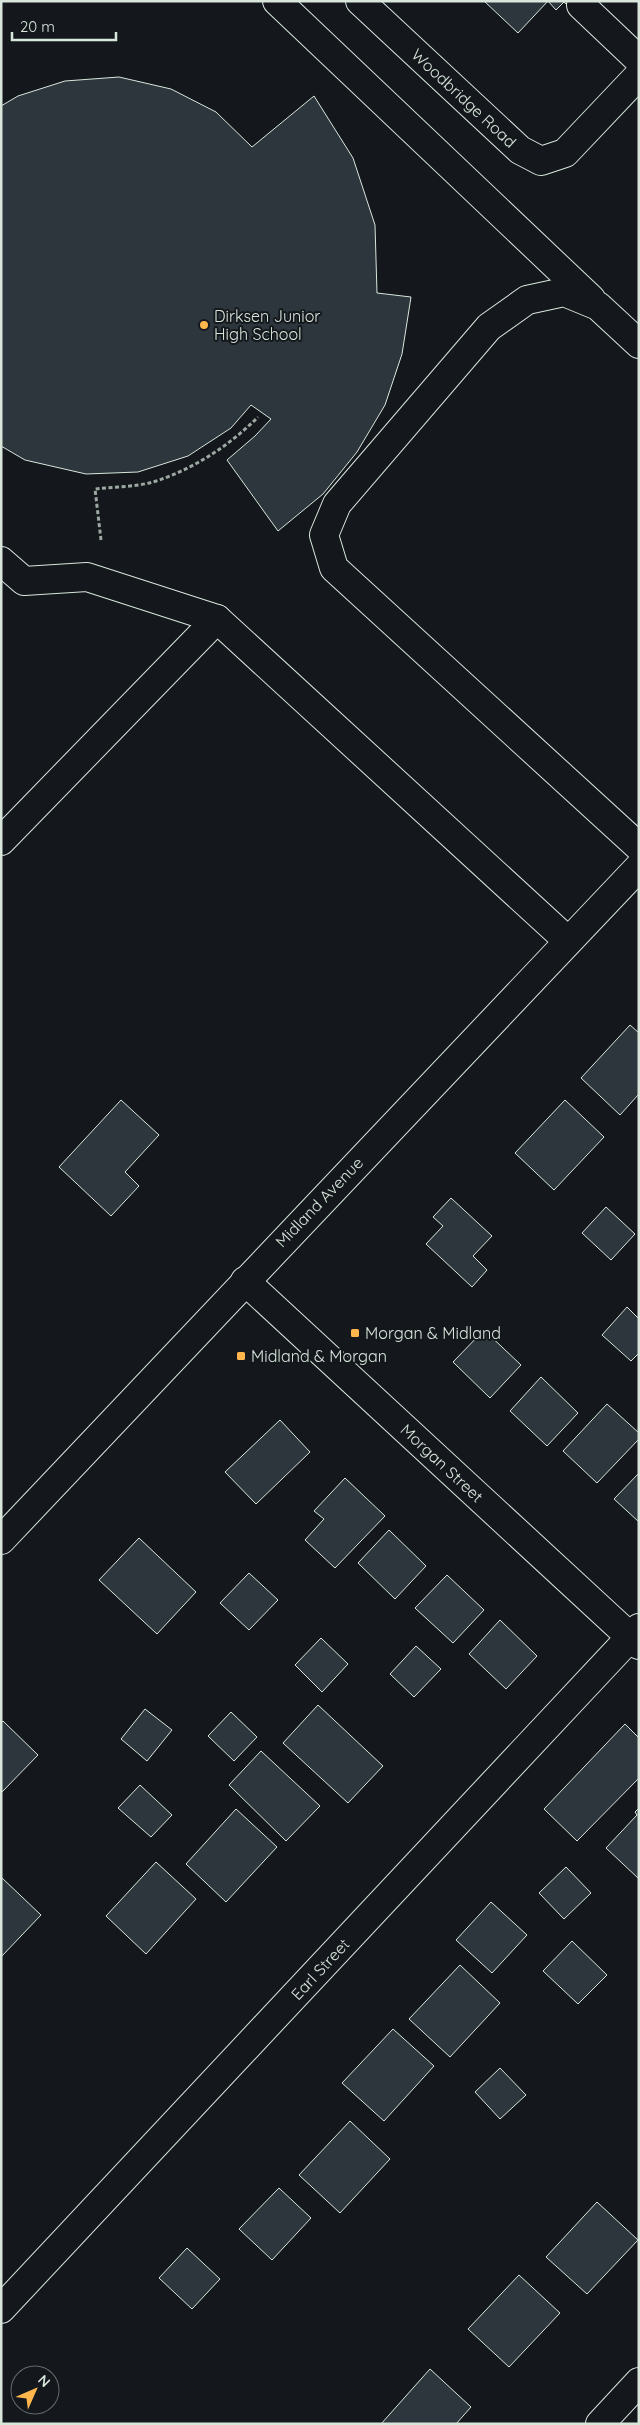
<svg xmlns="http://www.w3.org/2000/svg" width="640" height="2425" viewBox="0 0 640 2425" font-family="Quicksand,sans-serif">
  <rect width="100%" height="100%" fill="#14181c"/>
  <!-- building -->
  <g fill="#2c363c" stroke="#d8e6dc">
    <polygon points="484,1 548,1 518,33"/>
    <polygon points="548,1 569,1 566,4 564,2 556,10"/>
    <polygon points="119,77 171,89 216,112 252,147 314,96 353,158 375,225 377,293 411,297 402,354 385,405 357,452 323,494 278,531 227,460 255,436 271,419 251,405 231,428 188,456 138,472 86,474 25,460 1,446 1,106 18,96 65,81"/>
    <polygon points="630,1025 639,1033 639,1094 620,1115 581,1078"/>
    <polygon points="121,1100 159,1135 125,1172 139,1186 111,1216 59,1167"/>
    <polygon points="565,1100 604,1137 554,1190 515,1153"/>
    <polygon points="451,1198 492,1236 473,1256 487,1270 472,1287 426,1244 443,1226 433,1217"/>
    <polygon points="606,1207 635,1234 611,1260 582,1233"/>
    <polygon points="627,1307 639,1319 639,1353 631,1361 602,1335"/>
    <polygon points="484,1330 521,1365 490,1398 453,1362"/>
    <polygon points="541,1377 578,1413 547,1446 510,1411"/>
    <polygon points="607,1404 639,1433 639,1439 597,1483 563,1451"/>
    <polygon points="280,1420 310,1452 256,1504 225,1472"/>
    <polygon points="639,1473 639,1522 614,1499"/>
    <polygon points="345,1478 385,1516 335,1568 305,1540 324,1519 314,1511"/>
    <polygon points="389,1530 426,1566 395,1599 358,1563"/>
    <polygon points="139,1538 196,1592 157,1634 99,1580"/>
    <polygon points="249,1573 278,1600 249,1630 220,1603"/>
    <polygon points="447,1575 484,1610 453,1643 415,1608"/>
    <polygon points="500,1620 537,1656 506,1689 469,1654"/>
    <polygon points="321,1638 348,1664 322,1692 295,1665"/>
    <polygon points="416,1646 441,1669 414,1697 390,1674"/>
    <polygon points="318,1705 383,1766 348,1803 283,1743"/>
    <polygon points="145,1709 172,1730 147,1761 121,1739"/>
    <polygon points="231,1712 257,1737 234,1761 208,1736"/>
    <polygon points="3,1721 38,1755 1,1793 1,1723"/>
    <polygon points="625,1724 639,1738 639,1778 577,1841 544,1809"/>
    <polygon points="261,1751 320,1806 286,1841 229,1785"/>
    <polygon points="140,1785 172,1815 151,1837 118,1808"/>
    <polygon points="639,1808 639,1879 606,1848 637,1815 635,1812"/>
    <polygon points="236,1809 277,1847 226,1902 186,1864"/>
    <polygon points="156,1862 196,1899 146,1954 106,1916"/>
    <polygon points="566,1867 591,1893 564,1919 539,1893"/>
    <polygon points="1,1877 41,1915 1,1957"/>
    <polygon points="491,1902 527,1935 492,1973 456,1940"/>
    <polygon points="572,1941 607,1975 578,2004 543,1971"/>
    <polygon points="460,1965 500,2003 450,2057 409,2019"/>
    <polygon points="393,2029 434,2066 384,2121 342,2083"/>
    <polygon points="500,2068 526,2095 500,2119 475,2092"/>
    <polygon points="350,2121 390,2159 340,2213 299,2175"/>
    <polygon points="279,2188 311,2218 272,2260 239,2229"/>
    <polygon points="597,2202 638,2240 587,2294 546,2257"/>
    <polygon points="187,2248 220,2279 192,2309 159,2278"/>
    <polygon points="519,2275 560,2313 509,2367 468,2329"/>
    <polygon points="430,2369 471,2407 456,2424 381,2424"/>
  </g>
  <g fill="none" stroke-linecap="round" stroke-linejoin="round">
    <defs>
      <g id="minor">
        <polyline points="277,1 591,299"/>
        <polyline points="360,1 520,150 541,161 565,153 639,75"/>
        <polyline points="581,5 639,60"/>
        <polyline points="639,344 598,306 564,292 527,300 489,327 337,504 324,535 334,568 639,847"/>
        <polyline points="1,561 24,581 87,577 217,619"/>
        <polyline points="1,841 217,619 568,941"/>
        <polyline points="245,1281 639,1645"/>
        <polyline points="1,1540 639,867"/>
        <polyline points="1,2309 639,1628"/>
        <polyline points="600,2424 639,2382"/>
      </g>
    </defs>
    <!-- minor casing -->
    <use href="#minor" stroke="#d8e6dc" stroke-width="30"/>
    <!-- path -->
    <path stroke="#9da8a2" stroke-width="3" stroke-dasharray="4 2.5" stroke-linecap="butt" d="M101 540 95 489C114 487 135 487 153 482 192 470 229 446 258 417"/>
    <!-- minor -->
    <use href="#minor" stroke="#14181c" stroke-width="28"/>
  </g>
  <!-- markers -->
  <g fill="#ffb74d" stroke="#14181c" stroke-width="2">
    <circle cx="204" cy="325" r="5"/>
    <rect x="350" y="1328" width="10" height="10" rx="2.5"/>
    <rect x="236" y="1351" width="10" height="10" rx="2.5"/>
  </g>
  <g text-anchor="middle" stroke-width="4" stroke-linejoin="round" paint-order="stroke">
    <!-- street labels -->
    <g font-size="16" fill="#d8e6dc" stroke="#14181c">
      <text transform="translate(464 98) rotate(43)" y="6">Woodbridge Road</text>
      <text transform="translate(319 1202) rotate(-46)" y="6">Midland Avenue</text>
      <text transform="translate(442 1463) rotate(43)" y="6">Morgan Street</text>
      <text transform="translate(320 1969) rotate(-47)" y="6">Earl Street</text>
    </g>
    <!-- poi labels -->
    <g font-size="16" fill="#d8e6dc" stroke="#14181c" text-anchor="start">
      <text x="214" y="322">Dirksen Junior<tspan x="214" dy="18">High School</tspan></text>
      <text x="365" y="1339">Morgan &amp; Midland</text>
      <text x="251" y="1362">Midland &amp; Morgan</text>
    </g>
  </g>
  <!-- border -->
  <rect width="640" height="2425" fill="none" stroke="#d8e6dc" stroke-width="5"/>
  <!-- north arrow -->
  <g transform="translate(35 2390) rotate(45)"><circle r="24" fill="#14181c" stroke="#626a69"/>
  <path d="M0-4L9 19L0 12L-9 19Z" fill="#ffb74d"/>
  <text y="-8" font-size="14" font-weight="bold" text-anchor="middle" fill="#d8e6dc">N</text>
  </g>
  <!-- scale -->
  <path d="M12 32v8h104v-8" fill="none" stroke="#d8e6dc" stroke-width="2.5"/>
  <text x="20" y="32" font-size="15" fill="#d8e6dc" stroke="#14181c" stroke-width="4" paint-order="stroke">20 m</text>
</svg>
